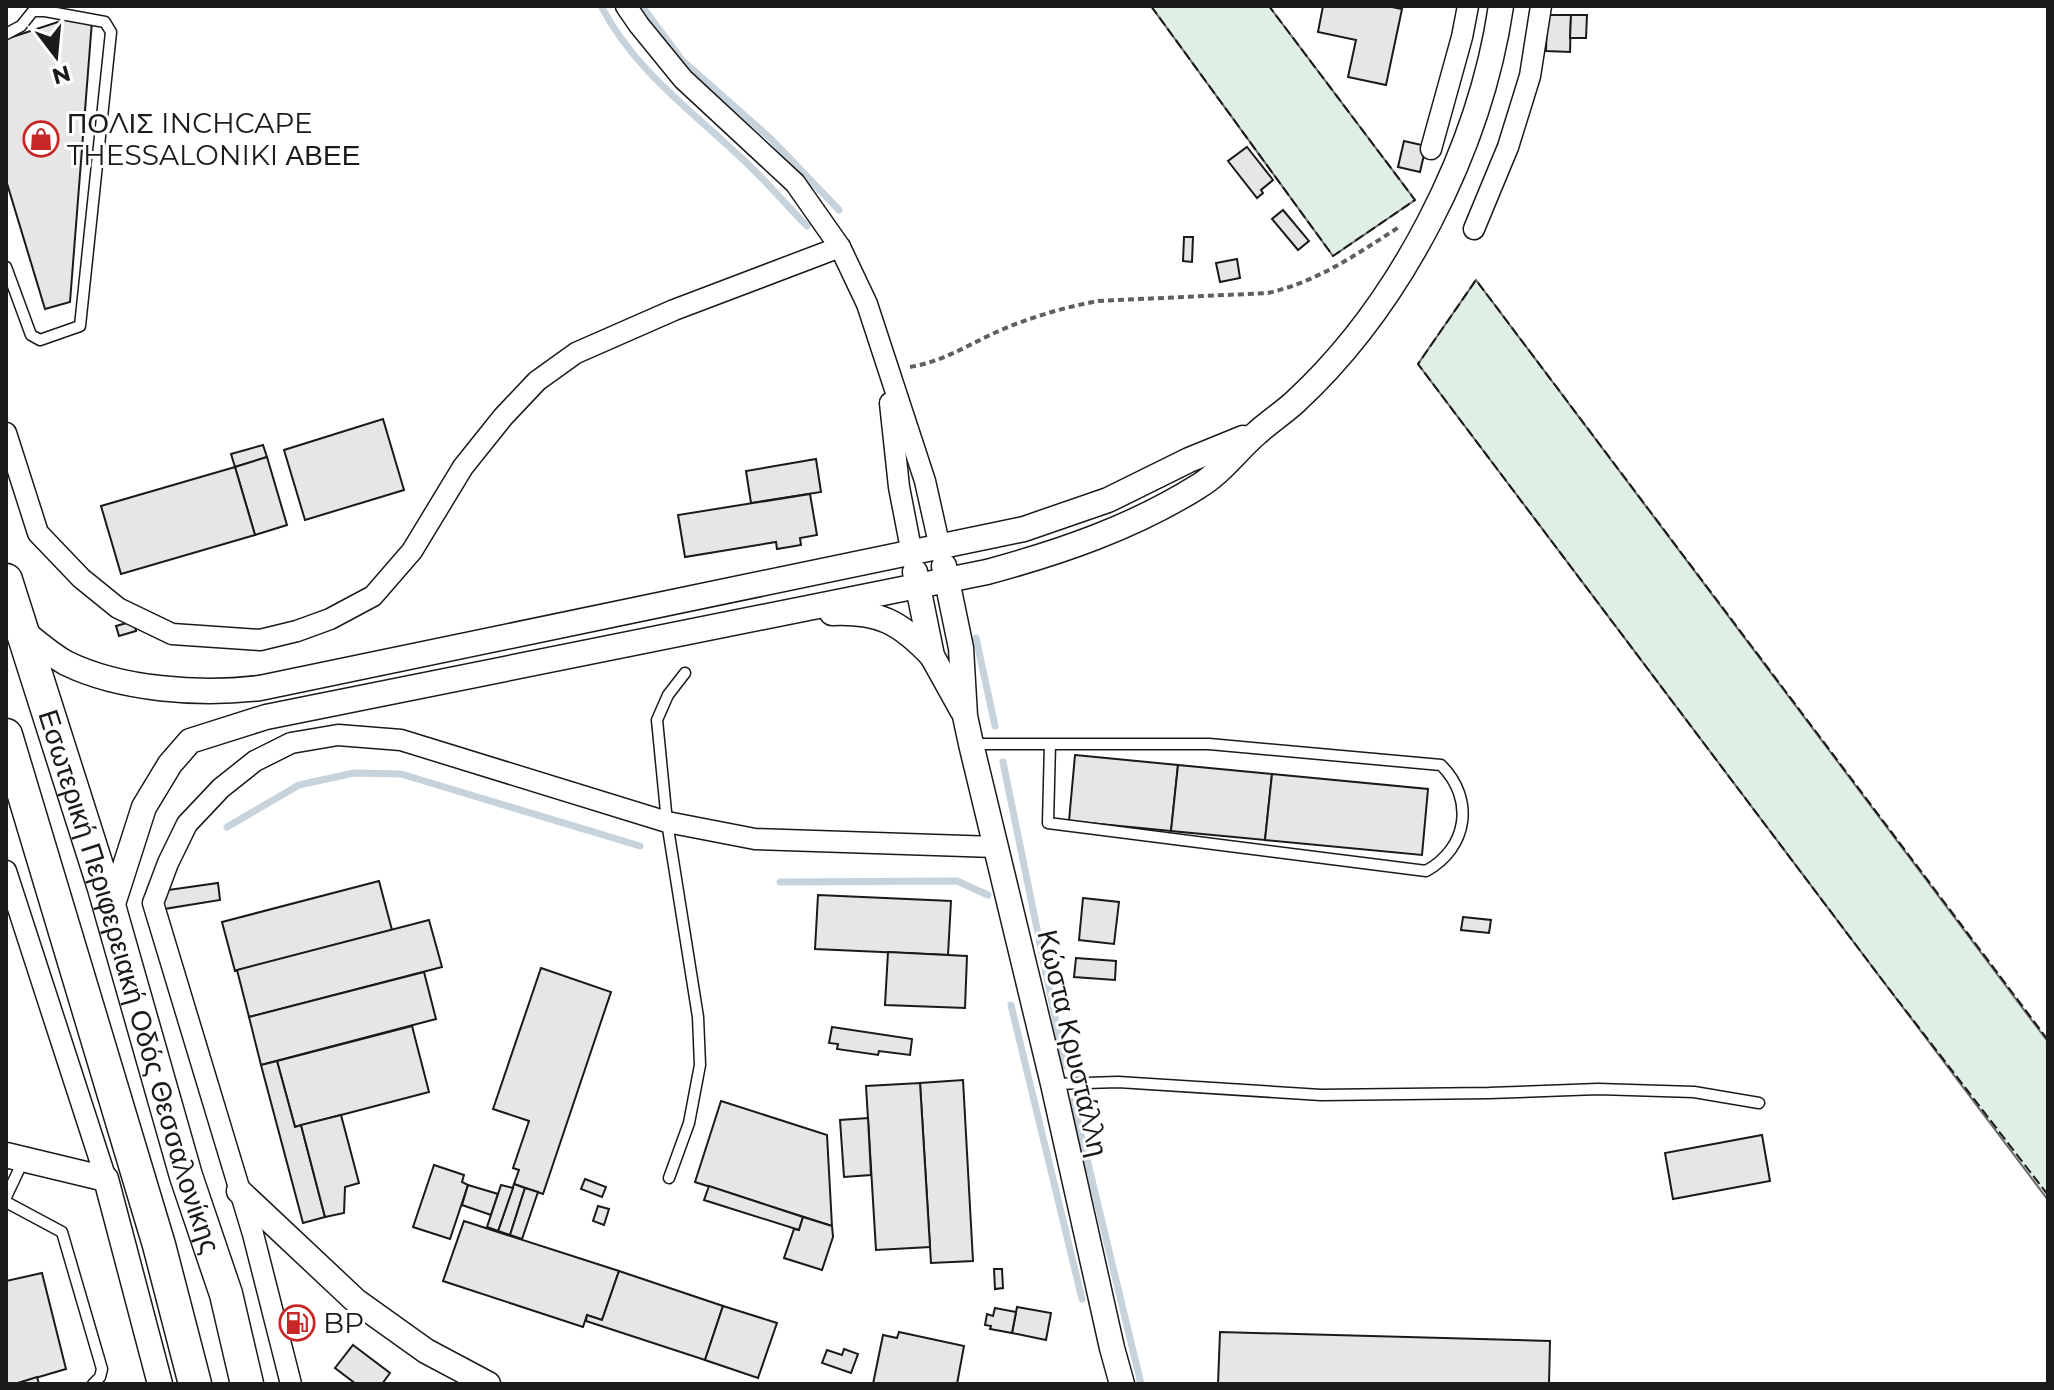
<svg xmlns="http://www.w3.org/2000/svg" width="2054" height="1390" viewBox="0 0 2054 1390" font-family="Montserrat,sans-serif">
  <rect width="100%" height="100%" fill="#fff"/>
  <!-- green -->
  <g fill="#e0efe3" stroke="#6a6a6a" stroke-width="2">
    <polygon points="1151,6 1269,6 1415,200 1333,256"/>
    <polygon points="1476,280 2048,1042 2048,1200 1418,364"/>
  </g>
  <g fill="none" stroke-linecap="round" stroke-linejoin="round">
    <!-- stream -->
    <g stroke="#c6d2dc" stroke-width="7">
      <path d="M601 6C634 69 688 108 738 155 763 177 784 203 807 226"/>
      <polyline points="642,6 682,60 771,139 839,210"/>
      <polyline points="976,638 995,726"/>
      <polyline points="1003,762 1065,1066"/>
      <polyline points="227,827 299,785 354,773 401,774 640,846"/>
      <polyline points="780,882 957,881 988,895"/>
      <polyline points="1011,1005 1082,1299"/>
      <polyline points="1073,1101 1141,1384"/>
    </g>
  </g>
  <!-- building -->
  <g fill="#e6e6e6" stroke="#1a1a1a" stroke-width="2">
    <polygon points="1323,6 1387,6 1402,9 1386,85 1348,77 1356,40 1318,32"/>
    <polygon points="1547,15 1571,15 1570,52 1546,51"/>
    <polygon points="1571,15 1587,15 1586,38 1570,38"/>
    <polygon points="67,19 92,21 70,302 45,309 6,180 6,39"/>
    <polygon points="1404,141 1426,146 1420,172 1398,167"/>
    <polygon points="1247,147 1273,180 1261,190 1263,193 1257,198 1228,161"/>
    <polygon points="1283,210 1309,241 1298,250 1272,219"/>
    <polygon points="1184,237 1193,237 1192,262 1183,261"/>
    <polygon points="1237,259 1240,278 1220,282 1216,263"/>
    <polygon points="383,419 404,490 305,520 284,450"/>
    <polygon points="263,445 267,457 235,467 231,454"/>
    <polygon points="267,457 287,525 255,535 235,467"/>
    <polygon points="816,459 821,492 751,503 746,471"/>
    <polygon points="235,467 255,535 121,574 101,506"/>
    <polygon points="810,494 817,535 800,538 801,545 777,549 776,542 685,557 678,515"/>
    <polygon points="134,621 136,631 119,636 116,626"/>
    <polygon points="1075,755 1178,765 1171,831 1069,821"/>
    <polygon points="1178,765 1272,774 1265,840 1171,831"/>
    <polygon points="1272,774 1428,789 1422,855 1265,840"/>
    <polygon points="379,881 392,930 235,971 222,922"/>
    <polygon points="218,883 220,900 164,909 161,891"/>
    <polygon points="818,895 951,901 948,955 815,949"/>
    <polygon points="1083,898 1119,902 1114,944 1079,940"/>
    <polygon points="1463,917 1491,920 1489,933 1461,930"/>
    <polygon points="429,920 442,967 249,1017 237,970"/>
    <polygon points="888,952 967,956 965,1008 885,1005"/>
    <polygon points="1076,958 1116,961 1115,980 1074,977"/>
    <polygon points="541,968 611,992 543,1194 514,1184 519,1170 513,1168 529,1121 493,1109"/>
    <polygon points="424,972 436,1019 261,1065 249,1017"/>
    <polygon points="412,1026 429,1092 295,1127 277,1061"/>
    <polygon points="832,1027 912,1039 910,1055 879,1051 878,1055 837,1049 838,1044 829,1043"/>
    <polygon points="277,1061 295,1127 301,1125 325,1217 303,1223 261,1065"/>
    <polygon points="963,1080 973,1261 931,1263 920,1083"/>
    <polygon points="920,1083 930,1247 876,1250 866,1086"/>
    <polygon points="721,1101 827,1135 832,1226 695,1182"/>
    <polygon points="341,1115 359,1183 345,1187 344,1213 325,1217 301,1125"/>
    <polygon points="868,1118 871,1175 844,1177 840,1120"/>
    <polygon points="1762,1135 1770,1181 1673,1199 1665,1153"/>
    <polygon points="434,1165 464,1175 462,1182 468,1185 450,1239 413,1227"/>
    <polygon points="585,1179 606,1187 602,1197 581,1189"/>
    <polygon points="514,1184 525,1188 510,1235 498,1231"/>
    <polygon points="468,1185 498,1194 491,1215 462,1205"/>
    <polygon points="501,1185 513,1188 498,1231 487,1227"/>
    <polygon points="709,1186 803,1217 799,1230 704,1200"/>
    <polygon points="525,1188 538,1192 522,1239 510,1235"/>
    <polygon points="598,1206 609,1209 604,1225 593,1221"/>
    <polygon points="803,1217 832,1226 833,1237 822,1270 784,1258 794,1229 799,1230"/>
    <polygon points="464,1221 619,1271 602,1320 587,1315 583,1327 443,1281"/>
    <polygon points="994,1269 1002,1269 1003,1288 995,1289"/>
    <polygon points="619,1271 723,1306 705,1360 586,1321 587,1315 602,1320"/>
    <polygon points="42,1273 66,1369 15,1384 6,1384 6,1281"/>
    <polygon points="723,1306 777,1323 758,1378 705,1360"/>
    <polygon points="1017,1307 1051,1313 1046,1340 1012,1333"/>
    <polygon points="995,1308 1016,1312 1012,1333 990,1329 991,1326 985,1325 987,1314 993,1316"/>
    <polygon points="899,1332 964,1346 957,1384 873,1384 883,1335 897,1338"/>
    <polygon points="1220,1332 1550,1341 1549,1384 1218,1384"/>
    <polygon points="353,1345 390,1373 382,1384 356,1384 335,1368"/>
    <polygon points="844,1349 858,1354 851,1373 822,1363 827,1350 842,1355"/>
    <polygon points="37,1377 39,1384 15,1384"/>
  </g>
  <g fill="none" stroke-linecap="round" stroke-linejoin="round">
    <defs>
      <g id="service">
        <polyline points="6,34 21,26 33,11 45,11 105,22 111,32 80,326 40,340 31,335 6,267"/>
        <path d="M971 744H1209L1441 765C1475 799 1468 848 1426 871L1048 823 1050 744"/>
        <polyline points="1055,1084 1118,1082 1321,1095 1489,1093 1598,1089 1694,1092 1759,1103"/>
        <polyline points="669,1178 689,1123 700,1065 698,1017 667,822 657,720 668,695 685,673"/>
        <polyline points="6,1197 23,1161"/>
        <polyline points="6,1202 62,1232 102,1369 100,1377 93,1384"/>
      </g>
      <g id="minor">
        <polyline points="626,6 639,25 683,79 795,183 840,247 867,304 925,481 940,548"/>
        <polyline points="1431,149 1462,37 1468,6"/>
        <polyline points="1474,229 1508,147 1530,76 1541,6"/>
        <polyline points="890,403 899,487 912,554"/>
        <polyline points="6,433 38,533 81,578 118,608 172,634 260,640 297,631 330,619 373,596 412,551 463,467 503,417 537,381 576,353 674,310 840,247"/>
        <polyline points="6,871 106,1179"/>
        <polyline points="291,1384 253,1234 153,903 168,863 187,824 221,788 255,761 291,743 338,735 401,740 667,822 755,839 995,847"/>
      </g>
      <g id="tertiary">
        <polyline points="944,566 961,648 965,716 971,744 1053,1084 1112,1348 1122,1384"/>
        <polyline points="915,572 932,656 962,710"/>
        <path d="M832 613C879 611 900 622 932 656"/>
        <path d="M22 630C36 642 50 654 66 663 121 690 200 695 260 688L1024 529 1108 500 1189 460 1243 438"/>
        <path d="M111 910 144 807 170 764 190 741 266 717 987 572C1061 552 1134 527 1199 486 1221 473 1238 449 1257 433 1269 422 1283 413 1295 402 1401 304 1480 149 1501 6"/>
        <polyline points="6,1155 106,1179 160,1384"/>
        <polyline points="239,1191 356,1301 426,1351 488,1384"/>
      </g>
      <g id="trunk">
        <path id="s1" d="M6 580 104 888 186 1176 226 1294 247 1384"/>
        <polyline points="6,735 159,1245 195,1384"/>
      </g>
    </defs>
    <!-- service casing -->
    <use href="#service" stroke="#1a1a1a" stroke-width="13"/>
    <!-- minor casing -->
    <use href="#minor" stroke="#1a1a1a" stroke-width="23"/>
    <!-- tertiary casing -->
    <use href="#tertiary" stroke="#1a1a1a" stroke-width="27"/>
    <!-- trunk casing -->
    <use href="#trunk" stroke="#1a1a1a" stroke-width="35"/>
    <!-- path -->
    <path stroke="#5f5f5f" stroke-width="4" stroke-dasharray="6 4" stroke-linecap="butt" d="M910 367C940 362 963 348 990 335 1024 319 1061 308 1098 301L1268 293C1317 282 1357 254 1399 227"/>
    <!-- service -->
    <use href="#service" stroke="#fff" stroke-width="10"/>
    <!-- minor -->
    <use href="#minor" stroke="#fff" stroke-width="20"/>
    <!-- tertiary -->
    <use href="#tertiary" stroke="#fff" stroke-width="24"/>
    <!-- trunk -->
    <use href="#trunk" stroke="#fff" stroke-width="32"/>
    <!-- fence -->
    <g stroke="#1a1a1a" stroke-width="2" stroke-dasharray="10 4" stroke-linecap="butt">
      <polyline points="1151,6 1333,256 1415,200 1269,6"/>
      <polyline points="2048,1040 1476,280 1418,364 1883,981 2048,1195"/>
    </g>
  </g>
  <!-- icons -->
  <defs>
    <symbol id="shop-ring" viewBox="-11 -11 22 22"><circle r="9.5" fill="#fff" stroke="#c62828" stroke-width="1.5"/><path d="M-5-2.5h2.3a2.7 3.5 0 0 1 5.4 0H5L5.5 6h-11ZM-1.5-2.5h3a1.5 2.3 0 0 0-3 0Z" fill="#c62828"/></symbol>
    <symbol id="fuel-ring" viewBox="-11 -11 22 22"><circle r="9.5" fill="#fff" stroke="#c62828" stroke-width="1.5"/><path d="M-5.5-6h7V0h2V4h1.3V-2.5L3-4.5l.8-.8L6-3V5H2.5V1h-1V6h-7ZM-4.2-4.7v3.2H.2V-4.7Z" fill="#c62828"/></symbol>
  </defs>
  <g fill-rule="evenodd">
    <use href="#shop-ring" x="21" y="119" width="40" height="40"/>
    <use href="#fuel-ring" x="277" y="1303" width="40" height="40"/>
  </g>
  <g text-anchor="middle" stroke-width="6" stroke-linejoin="round" paint-order="stroke">
    <!-- poi labels -->
    <g font-size="28" fill="#1a1a1a" stroke="#fff" text-anchor="start">
      <text x="67" y="133">ΠΟΛΙΣ INCHCAPE<tspan x="67" dy="32">THESSALONIKI ΑΒΕΕ</tspan></text>
      <text x="323" y="1333">BP</text>
    </g>
    <!-- street labels -->
    <g font-size="28" fill="#1a1a1a" stroke="#fff">
      <text dy="10" stroke="none"><textPath href="#s1" startOffset="420">Εσωτερική Περιφερειακή Οδός Θεσσαλονίκης</textPath></text>
      <text transform="translate(1073 1043) rotate(77)" y="10">Κώστα Κρυστάλλη</text>
    </g>
  </g>
  <!-- border -->
  <rect width="2054" height="1390" fill="none" stroke="#1a1a1a" stroke-width="16"/>
  <!-- north arrow -->
  <g transform="translate(56 56) rotate(164)" stroke="#ffffff" stroke-width="6" paint-order="stroke">
  <path d="M0-6L14 30L0 20L-14 30Z" fill="#1a1a1a"/>
  <text y="-12" font-size="22" font-weight="bold" text-anchor="middle" fill="#1a1a1a">N</text>
  </g>
</svg>
